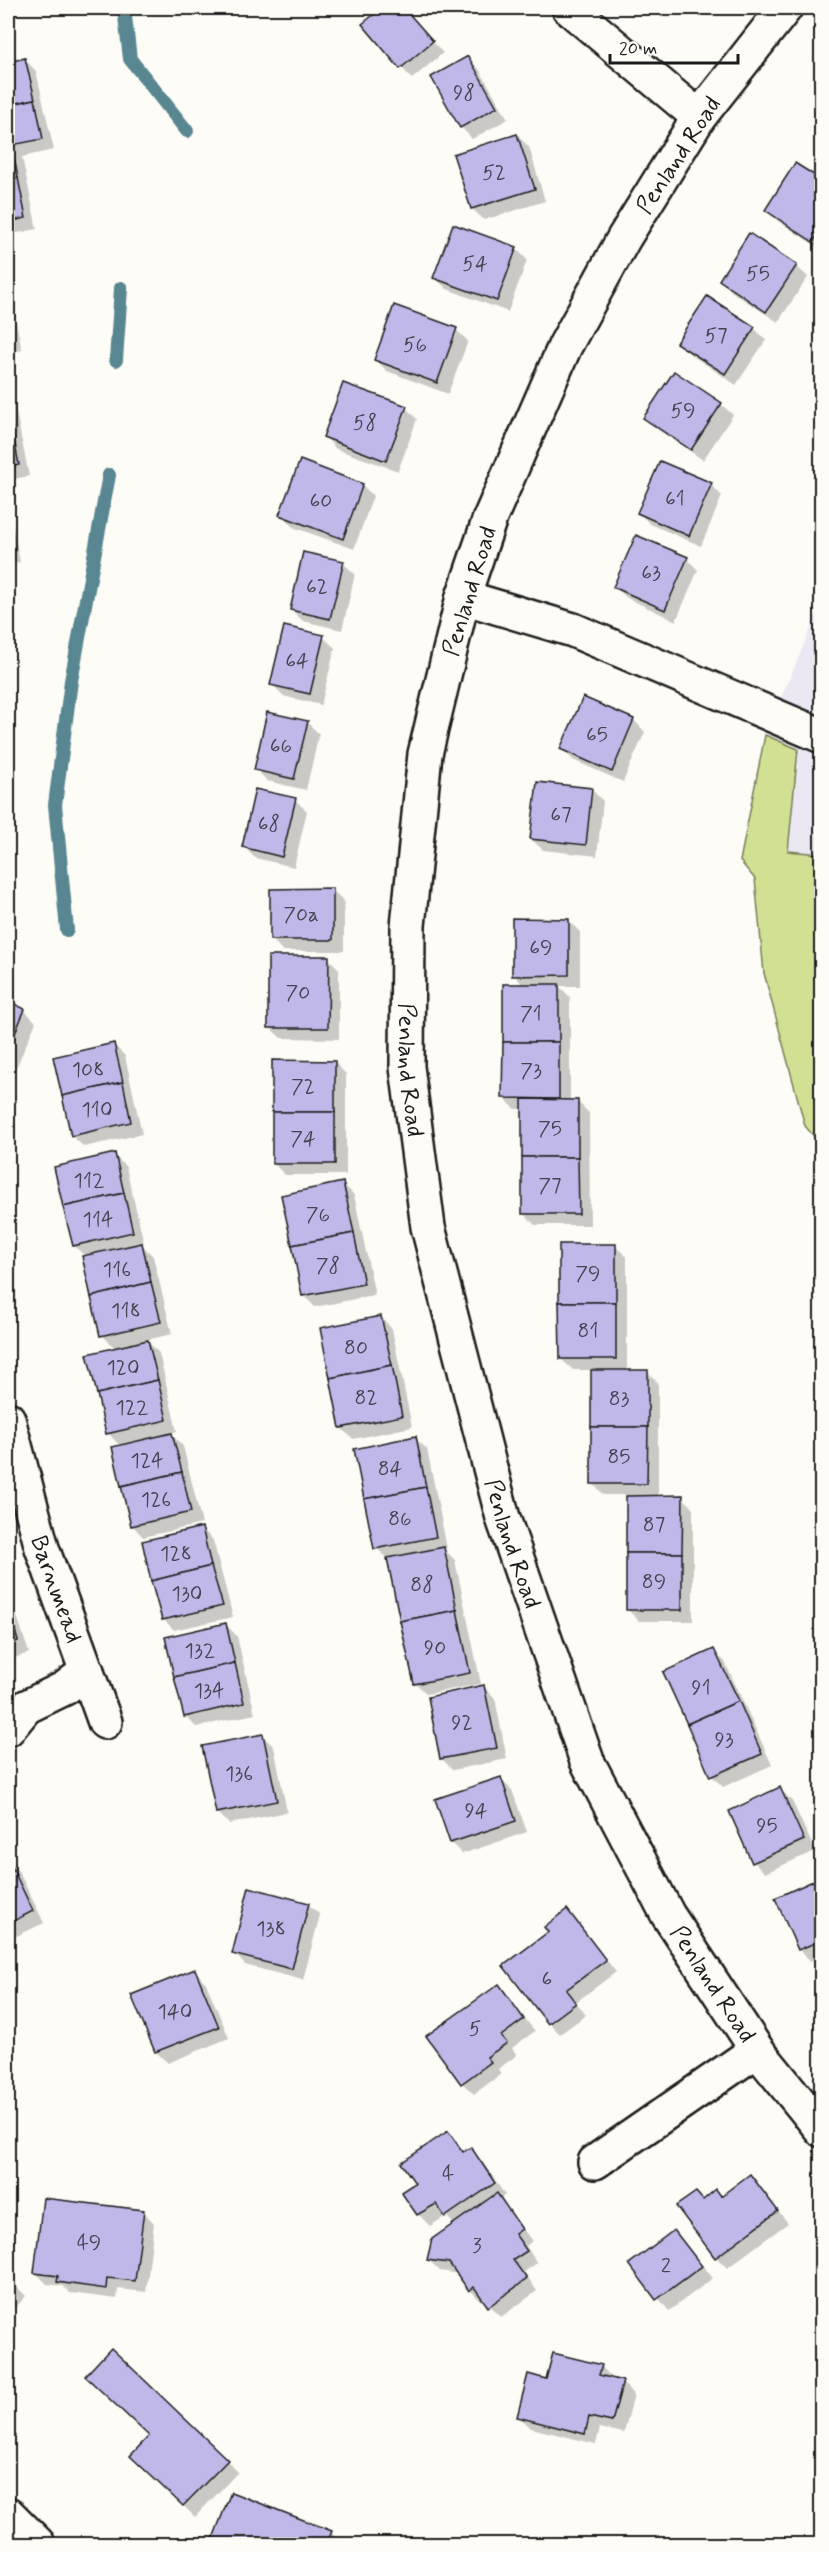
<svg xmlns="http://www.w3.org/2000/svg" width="829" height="2552" viewBox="0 0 829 2552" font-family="Mynerve,sans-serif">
  <rect width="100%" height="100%" fill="#fdfcf7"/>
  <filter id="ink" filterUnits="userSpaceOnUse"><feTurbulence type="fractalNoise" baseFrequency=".0167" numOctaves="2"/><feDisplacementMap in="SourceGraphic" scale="12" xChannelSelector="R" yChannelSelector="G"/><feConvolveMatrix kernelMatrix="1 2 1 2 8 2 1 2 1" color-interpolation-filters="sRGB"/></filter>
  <g filter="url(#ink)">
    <!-- built -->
    <polygon fill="#ebe8f3" points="821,605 821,854 788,851 798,749 765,735"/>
    <!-- green -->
    <polygon fill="#d2e093" stroke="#777e58" stroke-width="1.5" points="765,735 798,749 788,851 821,854 821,1145 805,1126 764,973 755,879 740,861"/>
    <!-- shadow -->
    <g fill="#0003">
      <polygon points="384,8 403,8 443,53 412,79 364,25"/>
      <polygon points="468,58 479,69 508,119 472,139 461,127 433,78"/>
      <polygon points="25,60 36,71 54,150 22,157 37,229 8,235 8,64"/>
      <polygon points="517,135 529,147 545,201 484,220 472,209 455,155"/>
      <polygon points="822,182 822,250 778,221 766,210"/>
      <polygon points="516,248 527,260 508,312 447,289 435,278"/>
      <polygon points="796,266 808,277 778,322 732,292 721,280"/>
      <polygon points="8,283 22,350 8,353"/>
      <polygon points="708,298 754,328 766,340 736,385 690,354 678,343"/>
      <polygon points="395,307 456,330 468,341 448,394 387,371 376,360"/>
      <polygon points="8,392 13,397 29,476 8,480"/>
      <polygon points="721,404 733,415 703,460 657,429 645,418"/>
      <polygon points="406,408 417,419 398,471 336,449 325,437"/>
      <polygon points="362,485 373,496 354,549 293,527 281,515"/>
      <polygon points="711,485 722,496 701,546 650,524 639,513"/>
      <polygon points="8,503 20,562 8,564"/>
      <polygon points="687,559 698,570 676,621 627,598 615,587"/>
      <polygon points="343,563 355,574 342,630 303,621 291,610"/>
      <polygon points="323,637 335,648 321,705 283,696 272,684"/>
      <polygon points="584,699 634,720 645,732 623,782 573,760 562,749"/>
      <polygon points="307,722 319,734 306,790 267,781 256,769"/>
      <polygon points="592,790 603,801 597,856 543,850 531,839"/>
      <polygon points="295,800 307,811 294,867 255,858 243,846"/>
      <polygon points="332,890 344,901 344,951 283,951 271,939"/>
      <polygon points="568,920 580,932 580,986 559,986 570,997 570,1101 577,1101 589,1113 590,1225 535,1225 524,1214 523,1109 515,1109 504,1098 524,986 514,975"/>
      <polygon points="328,958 339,969 339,1039 281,1038 269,1027"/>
      <polygon points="8,1003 24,1010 36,1022 12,1077 8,1075"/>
      <polygon points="113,1044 125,1056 142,1134 84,1147 72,1136"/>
      <polygon points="334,1062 346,1074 346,1175 285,1175 273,1163"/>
      <polygon points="114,1155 126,1167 144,1243 141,1244 153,1256 172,1334 146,1340 159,1353 177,1431 170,1433 183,1446 202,1524 143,1537 132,1525 121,1447 108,1433 116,1349 102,1335 86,1257 74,1246"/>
      <polygon points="343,1184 354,1195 375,1295 315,1307 304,1296 283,1196"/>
      <polygon points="615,1246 627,1257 627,1371 647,1371 658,1383 658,1497 682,1497 693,1508 693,1621 639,1621 627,1609 628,1495 604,1495 592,1483 593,1370 573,1370 561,1359"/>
      <polygon points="381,1317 392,1329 412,1427 353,1439 341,1428"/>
      <polygon points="415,1438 427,1449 447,1548 443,1548 455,1560 481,1684 427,1694 415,1683 389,1559 376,1548"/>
      <polygon points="201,1528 213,1540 233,1617 174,1630 163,1619"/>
      <polygon points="8,1606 17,1616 29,1653 8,1660"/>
      <polygon points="226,1625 237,1636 255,1714 196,1727 185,1716"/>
      <polygon points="714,1651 725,1662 772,1765 723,1787 712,1776"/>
      <polygon points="484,1687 495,1698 507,1759 453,1770 442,1759 429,1698"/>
      <polygon points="262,1735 274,1747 287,1812 229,1824 217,1812"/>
      <polygon points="500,1779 512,1790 527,1832 462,1854 451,1843"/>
      <polygon points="780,1789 792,1801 815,1851 765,1873 754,1862"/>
      <polygon points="8,1861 19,1872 44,1923 8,1940"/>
      <polygon points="822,1879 822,1962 818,1957 810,1961 799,1949"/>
      <polygon points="308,1904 320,1915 303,1980 245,1965 234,1953"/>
      <polygon points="567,1911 616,1972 576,2002 586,2015 560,2034 549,2023 550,1933"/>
      <polygon points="195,1971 206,1983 229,2038 168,2063 156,2052 133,1996"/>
      <polygon points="498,1986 535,2031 512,2048 517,2055 498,2069 501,2074 474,2094 462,2083"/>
      <polygon points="448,2133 465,2153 470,2149 482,2161 505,2195 500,2199 532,2241 526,2246 537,2263 524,2272 537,2291 501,2317 484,2299 481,2301 470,2290 459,2274 440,2271 429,2260 455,2225 446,2216 430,2226 418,2214 404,2193 417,2184"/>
      <polygon points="750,2176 788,2223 727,2268 716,2257 703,2201 722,2197"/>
      <polygon points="143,2211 154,2223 146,2292 118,2289 117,2299 70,2293 63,2286 47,2284 36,2273"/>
      <polygon points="674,2232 713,2278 669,2311 631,2265"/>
      <polygon points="8,2278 26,2296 8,2316"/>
      <polygon points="601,2366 612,2378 612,2380 622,2383 634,2394 624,2433 600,2428 596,2444 531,2428 519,2417 547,2380"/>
      <polygon points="151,2437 227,2461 238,2472 195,2517 143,2467"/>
      <polygon points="331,2532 342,2544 217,2544 214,2541"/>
    </g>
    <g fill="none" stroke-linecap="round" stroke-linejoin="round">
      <!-- stream -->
      <g stroke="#598791" stroke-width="14">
        <polyline points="124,8 130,59 187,131"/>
        <polyline points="116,360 121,288"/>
        <polyline points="67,930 55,805 71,681 109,475"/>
      </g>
    </g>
    <!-- building -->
    <g fill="#c1b8ea" stroke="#1c1c1c" stroke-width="1.5">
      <polygon points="382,8 404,8 433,41 400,69 362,24"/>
      <polygon points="468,56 497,107 460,128 431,77"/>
      <polygon points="25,58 35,99 8,105 8,62"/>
      <polygon points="35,99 43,139 12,145 10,137 8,137 8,105"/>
      <polygon points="517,134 535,189 471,209 453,154"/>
      <polygon points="8,137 10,137 18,178 8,180"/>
      <polygon points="795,163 822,180 822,228 813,242 765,210"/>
      <polygon points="18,178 26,218 8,222 8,180"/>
      <polygon points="453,224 517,247 497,301 433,278"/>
      <polygon points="749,233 797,265 766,312 719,280"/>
      <polygon points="707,296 755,327 725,374 676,343"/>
      <polygon points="394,305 457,328 437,383 374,360"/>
      <polygon points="674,371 722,403 691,450 643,418"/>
      <polygon points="343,383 407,406 386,461 323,437"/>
      <polygon points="11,424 19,465 8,467 8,425"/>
      <polygon points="300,460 363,484 343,539 279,515"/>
      <polygon points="660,461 712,483 689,536 637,513"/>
      <polygon points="636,535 688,557 665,610 613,587"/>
      <polygon points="303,552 344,561 330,619 290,610"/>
      <polygon points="284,626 324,635 310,694 270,685"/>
      <polygon points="583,697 634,719 612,772 560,749"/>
      <polygon points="267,712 308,721 294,779 254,770"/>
      <polygon points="537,782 592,788 586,845 530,839"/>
      <polygon points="255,789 296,798 282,857 242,847"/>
      <polygon points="333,888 333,940 270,940 270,889"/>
      <polygon points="512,918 569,919 569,975 512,976"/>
      <polygon points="268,956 329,956 328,1028 268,1028"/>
      <rect x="503" y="984" width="56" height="58"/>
      <polygon points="8,1001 25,1009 8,1050"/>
      <polygon points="503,1042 559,1042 559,1099 502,1098"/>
      <polygon points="114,1043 123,1082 62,1096 53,1057"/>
      <polygon points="272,1060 335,1061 335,1112 272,1112"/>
      <polygon points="123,1082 131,1122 71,1136 62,1096"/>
      <polygon points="522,1099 578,1100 578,1157 522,1157"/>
      <rect x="272" y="1112" width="63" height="52"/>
      <polygon points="115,1153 124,1193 63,1207 54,1167"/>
      <polygon points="522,1157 578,1157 579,1214 522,1214"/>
      <polygon points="343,1182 354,1233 292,1245 281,1195"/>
      <polygon points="124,1193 133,1232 73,1246 63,1207"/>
      <polygon points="354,1233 364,1284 302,1296 292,1245"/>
      <polygon points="142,1243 151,1282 91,1297 82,1256"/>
      <rect x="559" y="1244" width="57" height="58"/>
      <polygon points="151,1282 161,1322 100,1336 91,1297"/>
      <polygon points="559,1302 616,1302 616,1359 560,1359"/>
      <polygon points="381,1316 392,1365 330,1378 320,1328"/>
      <polygon points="148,1340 158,1380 97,1394 87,1354"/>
      <polygon points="392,1365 402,1416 340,1428 330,1378"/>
      <rect x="591" y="1370" width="57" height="57"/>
      <polygon points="158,1380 167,1420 106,1434 97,1394"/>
      <polygon points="591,1427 648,1427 647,1484 591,1484"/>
      <polygon points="172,1433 182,1472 121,1486 112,1447"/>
      <polygon points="416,1436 426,1487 364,1499 354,1449"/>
      <polygon points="182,1472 191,1512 131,1526 121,1486"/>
      <polygon points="426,1487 436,1537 374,1549 364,1499"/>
      <polygon points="683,1495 682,1553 626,1553 626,1496"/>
      <polygon points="202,1527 211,1566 151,1581 142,1541"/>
      <polygon points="444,1547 457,1610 400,1621 387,1558"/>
      <rect x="626" y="1553" width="56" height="57"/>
      <polygon points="211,1566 223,1606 162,1620 151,1581"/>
      <polygon points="8,1607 18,1641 8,1645"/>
      <polygon points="457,1610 470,1673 414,1684 400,1621"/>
      <polygon points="226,1623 235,1663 174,1677 165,1637"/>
      <polygon points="714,1649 739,1701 687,1724 663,1672"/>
      <polygon points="235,1663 244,1703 184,1717 174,1677"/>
      <polygon points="484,1685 497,1748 440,1759 428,1697"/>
      <polygon points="739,1701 762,1754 710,1777 687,1724"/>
      <polygon points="263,1734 277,1801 216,1813 202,1746"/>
      <polygon points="501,1777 516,1821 450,1843 435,1799"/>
      <polygon points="780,1787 804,1840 752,1863 729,1811"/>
      <polygon points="8,1859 33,1911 8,1924"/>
      <polygon points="822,1877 822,1940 798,1950 775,1898"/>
      <polygon points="249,1887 309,1903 292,1969 232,1954"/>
      <polygon points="567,1909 606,1960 566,1990 576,2003 548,2024 503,1966 548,1932 544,1927"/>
      <polygon points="195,1969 219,2027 155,2052 131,1995"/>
      <polygon points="499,1984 524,2019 501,2036 507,2043 487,2057 491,2062 461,2084 426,2036"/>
      <polygon points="448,2131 463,2152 471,2147 495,2183 445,2217 436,2204 417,2215 401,2192 415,2183 401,2163"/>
      <polygon points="750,2174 778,2211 715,2258 676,2206 696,2192 703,2200 716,2189 721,2196"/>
      <polygon points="497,2193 522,2229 515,2234 527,2251 513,2260 527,2279 488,2307 474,2287 469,2291 449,2263 427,2260 432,2239"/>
      <polygon points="43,2198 144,2210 135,2281 107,2278 106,2289 57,2282 58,2276 34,2273"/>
      <polygon points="674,2230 702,2266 656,2300 629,2264"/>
      <polygon points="111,2348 228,2460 183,2506 130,2456 149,2436 85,2376"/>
      <polygon points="553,2353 602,2365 599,2375 623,2381 612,2422 589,2417 585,2434 517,2417 528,2374 546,2379"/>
      <polygon points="231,2492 332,2531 327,2544 221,2544 212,2541"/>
    </g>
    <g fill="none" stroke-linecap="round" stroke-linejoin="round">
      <defs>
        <g id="minor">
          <polyline points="569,8 699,117"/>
          <path id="s1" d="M785 8 699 117 624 238 565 346 490 518 463 597 425 754 408 926 407 1067 428 1227 503 1518 587 1761 668 1915 757 2050 822 2130"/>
          <polyline points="463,597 573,630 822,736"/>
          <path id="s2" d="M8 1419 42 1548 105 1722"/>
          <polyline points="8,1729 26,1707 65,1688 87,1671"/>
          <polyline points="595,2162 757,2050"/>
          <polyline points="8,2514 38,2544"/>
        </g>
      </defs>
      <!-- minor casing -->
      <use href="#minor" stroke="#1c1c1c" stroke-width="38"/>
      <!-- minor -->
      <use href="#minor" stroke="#fdfcf7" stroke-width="33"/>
    </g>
  </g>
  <g text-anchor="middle" stroke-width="6" stroke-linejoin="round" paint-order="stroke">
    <!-- number labels -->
    <g font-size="21" fill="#454350">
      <text x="464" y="99">98</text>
      <text x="494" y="179">52</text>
      <text x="475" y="270">54</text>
      <text x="758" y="280">55</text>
      <text x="716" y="342">57</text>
      <text x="415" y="351">56</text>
      <text x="683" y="417">59</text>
      <text x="365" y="429">58</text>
      <text x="675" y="505">61</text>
      <text x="321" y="507">60</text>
      <text x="651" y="579">63</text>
      <text x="317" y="593">62</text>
      <text x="297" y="667">64</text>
      <text x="597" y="741">65</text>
      <text x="281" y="752">66</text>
      <text x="561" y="821">67</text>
      <text x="269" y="830">68</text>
      <text x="301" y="921">70a</text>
      <text x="541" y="954">69</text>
      <text x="298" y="999">70</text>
      <text x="531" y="1020">71</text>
      <text x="88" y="1076">108</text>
      <text x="531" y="1077">73</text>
      <text x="303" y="1093">72</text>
      <text x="97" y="1116">110</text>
      <text x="550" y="1135">75</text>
      <text x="303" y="1145">74</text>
      <text x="89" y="1187">112</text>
      <text x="550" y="1192">77</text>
      <text x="318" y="1221">76</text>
      <text x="98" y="1226">114</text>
      <text x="328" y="1272">78</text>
      <text x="117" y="1276">116</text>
      <text x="588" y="1280">79</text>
      <text x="126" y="1317">118</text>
      <text x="588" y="1337">81</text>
      <text x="356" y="1354">80</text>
      <text x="123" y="1374">120</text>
      <text x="366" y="1404">82</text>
      <text x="619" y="1405">83</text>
      <text x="132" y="1414">122</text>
      <text x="619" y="1463">85</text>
      <text x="147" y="1467">124</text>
      <text x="390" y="1475">84</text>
      <text x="156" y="1506">126</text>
      <text x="400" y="1525">86</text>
      <text x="654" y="1531">87</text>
      <text x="176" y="1560">128</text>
      <text x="654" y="1588">89</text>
      <text x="422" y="1591">88</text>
      <text x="187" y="1600">130</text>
      <text x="435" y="1654">90</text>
      <text x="200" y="1657">132</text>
      <text x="701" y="1694">91</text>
      <text x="209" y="1697">134</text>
      <text x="462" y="1729">92</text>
      <text x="724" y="1746">93</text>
      <text x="239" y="1780">136</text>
      <text x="476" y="1817">94</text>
      <text x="767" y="1832">95</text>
      <text x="271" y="1935">138</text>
      <text x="547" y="1985">6</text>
      <text x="175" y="2018">140</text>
      <text x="475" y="2035">5</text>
      <text x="448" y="2180">4</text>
      <text x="89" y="2249">49</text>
      <text x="477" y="2252">3</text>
      <text x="666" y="2272">2</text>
    </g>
    <!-- street labels -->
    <g font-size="24" fill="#1c1c1c" stroke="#fdfcf7">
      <text transform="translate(678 155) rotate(-57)" y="8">Penland Road</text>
      <text transform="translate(469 591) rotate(-73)" y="8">Penland Road</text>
      <text dy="8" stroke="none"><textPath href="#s1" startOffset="1154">Penland Road</textPath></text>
      <text dy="8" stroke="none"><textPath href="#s1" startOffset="1640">Penland Road</textPath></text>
      <text dy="8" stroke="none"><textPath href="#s2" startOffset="177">Barnmead</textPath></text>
      <text dy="8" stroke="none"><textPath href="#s1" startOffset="2126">Penland Road</textPath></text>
    </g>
  </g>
  <!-- margin -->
  <rect width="829" height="2552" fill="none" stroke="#fdfcf7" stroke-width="30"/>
  <rect x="15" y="15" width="799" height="2522" fill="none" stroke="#1c1c1c" stroke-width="2" filter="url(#ink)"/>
  <!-- scale -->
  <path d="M610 54v9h128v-9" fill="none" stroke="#1c1c1c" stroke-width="3"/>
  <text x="619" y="54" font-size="18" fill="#1c1c1c" stroke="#fdfcf7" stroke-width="4.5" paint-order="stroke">20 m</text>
</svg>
